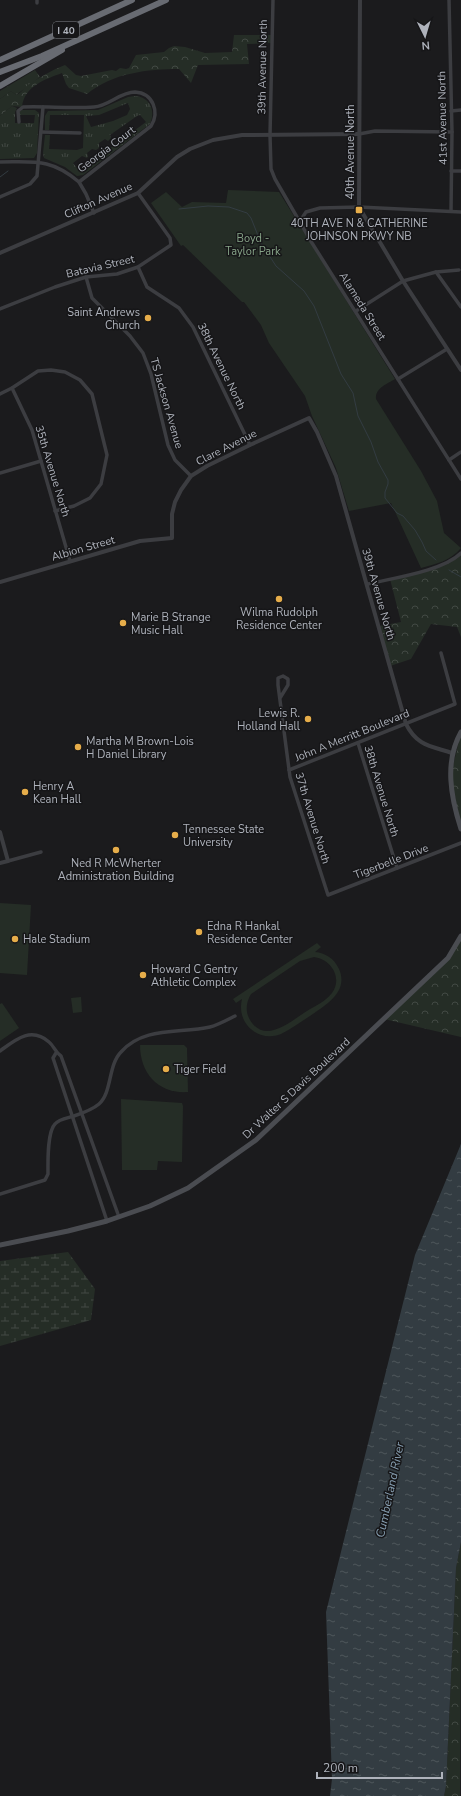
<svg xmlns="http://www.w3.org/2000/svg" width="461" height="1796" viewBox="0 0 461 1796" font-family="'Nunito Sans',sans-serif">
  <defs>
    <pattern id="grass-tufts" width="24" height="20" patternUnits="userSpaceOnUse"><rect width="24" height="20" fill="#252d26"/><path d="M3 7l-1-3M5 7V3M7 7l1-3M15 17l-1-3M17 17v-4M19 17l1-3" fill="none" stroke="#424944"/></pattern>
    <pattern id="forest-crowns" width="20" height="18" patternUnits="userSpaceOnUse"><rect width="20" height="18" fill="#252d26"/><path d="M2 6a3 3 0 1 1 6 0M12 15a3 3 0 1 1 6 0" fill="none" stroke="#424944"/></pattern>
    <pattern id="wetland-marsh" width="20" height="14" patternUnits="userSpaceOnUse"><rect width="20" height="14" fill="#252d26"/><path d="M1 5h8M5 5V1M11 12h8M15 12V8" fill="none" stroke="#424944"/></pattern>
    <pattern id="water-ripples" width="26" height="14" patternUnits="userSpaceOnUse"><rect width="26" height="14" fill="#333c42"/><path d="M2 4q2-2 4 0t4 0M15 11q2-2 4 0t4 0" fill="none" stroke="#4e565b"/></pattern>
  </defs>
  <rect width="100%" height="100%" fill="#1b1b1d"/>
  <!-- grass -->
  <g fill="url(#grass-tufts)" fill-rule="evenodd">
    <polygon points="35,70 40,77 16,95 11,91 0,99 0,91"/>
    <path d="M135 96C150 97 156 111 150 124L83 175 77 176 65 167 44 158 43 153 45 135H50L49 149 77 150 83 148 84 115H50L49 130H45V116L48 111 98 110 128 97ZM128 103 130 109 127 115 113 121 91 127 86 116 99 115ZM140 115 146 122 79 171 73 163 82 156 87 158 88 156 87 153 92 149 96 150 99 148V143L105 139 108 141 111 138 110 135 137 116Z"/>
    <polygon points="12,106 17,108 15,112 15,123 34,123 35,115 20,115 20,111 22,110 35,110 39,113 37,153 34,158 0,159 0,116"/>
  </g>
  <!-- forest -->
  <g fill="url(#forest-crowns)">
    <path d="M234 35H272L271 43 247 44 249 64 198 65 191 83 179 69C148 69 112 73 87 94L69 88 66 84 62 73C46 79 24 86 22 107L12 106 0 116V99L11 91 16 95C22 93 23 88 28 85 40 77 52 70 65 65L76 75 81 76 112 70 116 71 120 68 126 69 129 68 136 55 164 52 169 48 174 46 185 47 205 53 232 52Z"/>
    <polygon points="461,553 461,637 457,627 431,624 411,659 390,666 379,626 401,622 390,579 438,567"/>
    <polygon points="461,732 461,829 451,775"/>
    <polygon points="461,936 461,1037 384,1019 448,958"/>
    <polygon points="461,1542 460,1796 444,1796 446,1786 456,1568"/>
  </g>
  <!-- wetland -->
  <polygon fill="url(#wetland-marsh)" points="68,1252 95,1289 91,1320 0,1346 0,1261"/>
  <!-- park -->
  <g fill="#252d26" fill-rule="evenodd">
    <path d="M228 190 279 192 395 379C387 384 375 388 376 399L421 471 437 501 444 533 461 548C450 561 436 564 421 568L391 503 349 511 336 468 312 416 305 396 269 343 261 325 244 302H242L183 245 181 246 151 203 166 192 182 207 192 202 226 203Z"/>
    <polygon points="0,903 31,905 27,975 0,973"/>
    <path d="M317 943 321 947 315 952C325 953 334 958 339 969 349 992 326 1005 310 1016 300 1022 291 1029 281 1034 258 1043 236 1023 242 999L236 1003 233 999ZM314 957C331 959 343 978 332 993 326 1001 315 1006 307 1011 291 1021 265 1045 250 1020 245 1012 246 1002 251 994L300 961Z"/>
    <polygon points="81,997 82,1012 73,1013 71,998"/>
    <polygon points="2,1003 19,1028 0,1041 0,1004"/>
    <path d="M140 1045H184L187 1048 188 1092C159 1094 140 1074 140 1045Z"/>
    <polygon points="121,1099 182,1103 183,1106 182,1162 158,1161 157,1170 122,1170"/>
  </g>
  <!-- water -->
  <polygon fill="url(#water-ripples)" points="461,1144 461,1542 456,1568 446,1786 444,1796 330,1796 332,1779 326,1612 415,1255"/>
  <g fill="none" stroke-linecap="round" stroke-linejoin="round">
    <!-- stream -->
    <g stroke="#333c42" stroke-width="1">
      <polyline points="0,177 8,171"/>
      <polyline points="179,209 208,206 229,207 247,213 251,218 261,243 276,266 304,291 314,306 341,374 353,393 358,416 371,442 378,462 388,480 388,484 385,492 385,498 397,513 403,516 415,530 422,542 426,551 436,560"/>
      <polyline points="449,570 461,577"/>
    </g>
    <!-- minor -->
    <g stroke="#3c3d41" stroke-width="3.5">
      <polyline points="37,0 37,3"/>
      <polyline points="273,0 270,135 271,169 275,179 312,243 461,479"/>
      <polyline points="449,0 452,132 451,211"/>
      <polyline points="451,111 461,110"/>
      <path d="M19 122 18 111 23 107C47 106 71 109 94 107 109 106 120 92 135 92 153 93 160 112 151 126L79 182 86 194 94 213"/>
      <polyline points="41,132 80,133"/>
      <polyline points="359,134 375,131 452,132"/>
      <path d="M0 162C34 162 51 158 79 182"/>
      <polyline points="451,171 461,171"/>
      <polyline points="0,197 30,184 37,176 43,107"/>
      <polyline points="300,221 306,212 320,208 359,207 461,212"/>
      <polyline points="138,267 147,287 179,308 193,327 250,445"/>
      <polyline points="436,272 461,307"/>
      <polyline points="86,277 92,298 130,336 143,353 151,374 168,445 175,460 191,476"/>
      <polyline points="0,309 55,287 86,277 117,274 138,267 171,245 170,238 138,193"/>
      <polyline points="356,311 403,281 436,272 459,270"/>
      <polyline points="398,379 447,349"/>
      <polyline points="12,388 32,430 70,561"/>
      <polyline points="0,394 12,388 38,371 51,370 65,372 80,380 92,394 107,455 101,484 90,498 74,506 55,511"/>
      <polyline points="449,460 461,452"/>
      <polyline points="0,473 41,461"/>
      <path d="M368 584C393 578 443 571 461 553"/>
      <polyline points="280,698 288,685 288,679 283,676 278,678 278,685 290,777 328,895 461,843"/>
      <polyline points="358,743 397,868"/>
      <polyline points="289,770 455,704 441,653"/>
      <polyline points="8,861 41,852"/>
      <path d="M0 1051C15 1040 31 1026 49 1042 54 1046 55 1052 61 1056L119 1217"/>
      <polyline points="56,1053 53,1058 107,1221"/>
      <path d="M0 1194 45 1180 48 1174C48 1163 47 1132 55 1124 59 1119 68 1118 74 1116 83 1113 92 1110 99 1104 112 1093 108 1065 121 1052 144 1026 180 1034 210 1027 218 1025 227 1020 235 1016"/>
    </g>
    <!-- tertiary -->
    <g stroke="#3c3d41" stroke-width="4">
      <polyline points="360,0 359,207 403,281 461,370"/>
      <polyline points="0,253 138,193 177,157 190,149 213,140 242,135 359,134"/>
      <path d="M0 582 140 541 172 538V514L175 502 181 490 191 476 207 466 250 445 309 418 317 432 336 476 406 724C417 746 431 746 452 753"/>
      <polyline points="0,832 8,861 0,863"/>
    </g>
    <!-- secondary -->
    <g stroke="#4a4c51" stroke-width="5">
      <path d="M461 732C444 762 451 798 461 829"/>
      <polyline points="0,1245 68,1231 107,1221 150,1206 188,1188 256,1140 448,958 461,936"/>
    </g>
    <!-- motorway -->
    <g stroke="#686b72" stroke-width="6">
      <polyline points="0,60 132,0"/>
      <polyline points="0,72 42,56 166,0"/>
      <polyline points="0,86 62,50"/>
    </g>
  </g>
  <!-- markers -->
  <g fill="#e6ad4a" stroke="#161618" stroke-width="1.5">
    <rect x="355" y="206" width="8" height="8" rx="2"/>
    <circle cx="148" cy="318" r="4"/>
    <circle cx="279" cy="599" r="4"/>
    <circle cx="123" cy="623" r="4"/>
    <circle cx="308" cy="719" r="4"/>
    <circle cx="78" cy="747" r="4"/>
    <circle cx="25" cy="792" r="4"/>
    <circle cx="175" cy="835" r="4"/>
    <circle cx="116" cy="850" r="4"/>
    <circle cx="199" cy="932" r="4"/>
    <circle cx="15" cy="939" r="4"/>
    <circle cx="143" cy="975" r="4"/>
    <circle cx="166" cy="1069" r="4"/>
  </g>
  <g text-anchor="middle" stroke-width="3" stroke-linejoin="round" paint-order="stroke">
    <!-- shield labels -->
    <rect fill="#161618" stroke="#80838a" stroke-width="1" x="53" y="22" width="26" height="16" rx="3"/>
    <g font-size="10" font-weight="bold" fill="#aeb2bb">
      <text x="66" y="34">I 40</text>
    </g>
    <!-- street labels -->
    <g font-size="11" fill="#aeb2bb" stroke="#161618">
      <text transform="translate(262 67) rotate(-89)" y="4">39th Avenue North</text>
      <text transform="translate(442 118) rotate(-91)" y="4">41st Avenue North</text>
      <text transform="translate(106 149) rotate(-37)" y="4">Georgia Court</text>
      <text transform="translate(350 152) rotate(-90)" y="4">40th Avenue North</text>
      <text transform="translate(98 200) rotate(-24)" y="4">Clifton Avenue</text>
      <text transform="translate(100 266) rotate(-13)" y="4">Batavia Street</text>
      <text transform="translate(363 306) rotate(58)" y="4">Alameda Street</text>
      <text transform="translate(222 366) rotate(64)" y="4">38th Avenue North</text>
      <text transform="translate(167 403) rotate(74)" y="4">TS Jackson Avenue</text>
      <text transform="translate(226 447) rotate(-27)" y="4">Clare Avenue</text>
      <text transform="translate(53 471) rotate(73)" y="4">35th Avenue North</text>
      <text transform="translate(83 548) rotate(-16)" y="4">Albion Street</text>
      <text transform="translate(379 594) rotate(74)" y="4">39th Avenue North</text>
      <text transform="translate(352 735) rotate(-22)" y="4">John A Merritt Boulevard</text>
      <text transform="translate(382 791) rotate(73)" y="4">38th Avenue North</text>
      <text transform="translate(313 818) rotate(73)" y="4">37th Avenue North</text>
      <text transform="translate(391 861) rotate(-21)" y="4">Tigerbelle Drive</text>
      <text transform="translate(296 1088) rotate(-43)" y="4">Dr Walter S Davis Boulevard</text>
    </g>
    <!-- poi labels -->
    <g font-size="11" fill="#aeb2bb" stroke="#161618" text-anchor="start">
      <text x="359" y="227" text-anchor="middle">40TH AVE N &amp; CATHERINE<tspan x="359" dy="13">JOHNSON PKWY NB</tspan></text>
      <text x="140" y="316" text-anchor="end">Saint Andrews<tspan x="140" dy="13">Church</tspan></text>
      <text x="279" y="616" text-anchor="middle">Wilma Rudolph<tspan x="279" dy="13">Residence Center</tspan></text>
      <text x="131" y="621">Marie B Strange<tspan x="131" dy="13">Music Hall</tspan></text>
      <text x="300" y="717" text-anchor="end">Lewis R.<tspan x="300" dy="13">Holland Hall</tspan></text>
      <text x="86" y="745">Martha M Brown-Lois<tspan x="86" dy="13">H Daniel Library</tspan></text>
      <text x="33" y="790">Henry A<tspan x="33" dy="13">Kean Hall</tspan></text>
      <text x="183" y="833">Tennessee State<tspan x="183" dy="13">University</tspan></text>
      <text x="116" y="867" text-anchor="middle">Ned R McWherter<tspan x="116" dy="13">Administration Building</tspan></text>
      <text x="207" y="930">Edna R Hankal<tspan x="207" dy="13">Residence Center</tspan></text>
      <text x="23" y="943">Hale Stadium</text>
      <text x="151" y="973">Howard C Gentry<tspan x="151" dy="13">Athletic Complex</tspan></text>
      <text x="174" y="1073">Tiger Field</text>
    </g>
    <!-- park labels -->
    <g font-size="11" fill="#87a488" stroke="#161618">
      <text x="253" y="242">Boyd -<tspan x="253" dy="13">Taylor Park</tspan></text>
    </g>
    <!-- water labels -->
    <g font-size="12" font-style="italic" fill="#88a0b3" stroke="#161618">
      <text transform="translate(390 1490) rotate(-78)" y="4">Cumberland River</text>
    </g>
  </g>
  <!-- north arrow -->
  <g transform="translate(425 36) rotate(175)" stroke="#161618" stroke-width="3" paint-order="stroke">
  <path d="M0-3L7 15L0 10L-7 15Z" fill="#aeb2bb"/>
  <text y="-6" font-size="11" font-weight="bold" text-anchor="middle" fill="#aeb2bb">N</text>
  </g>
  <!-- scale -->
  <path d="M317 1772v6h125v-6" fill="none" stroke="#aeb2bb" stroke-width="2"/>
  <text x="323" y="1772" font-size="12" fill="#aeb2bb" stroke="#161618" stroke-width="3" paint-order="stroke">200 m</text>
</svg>
